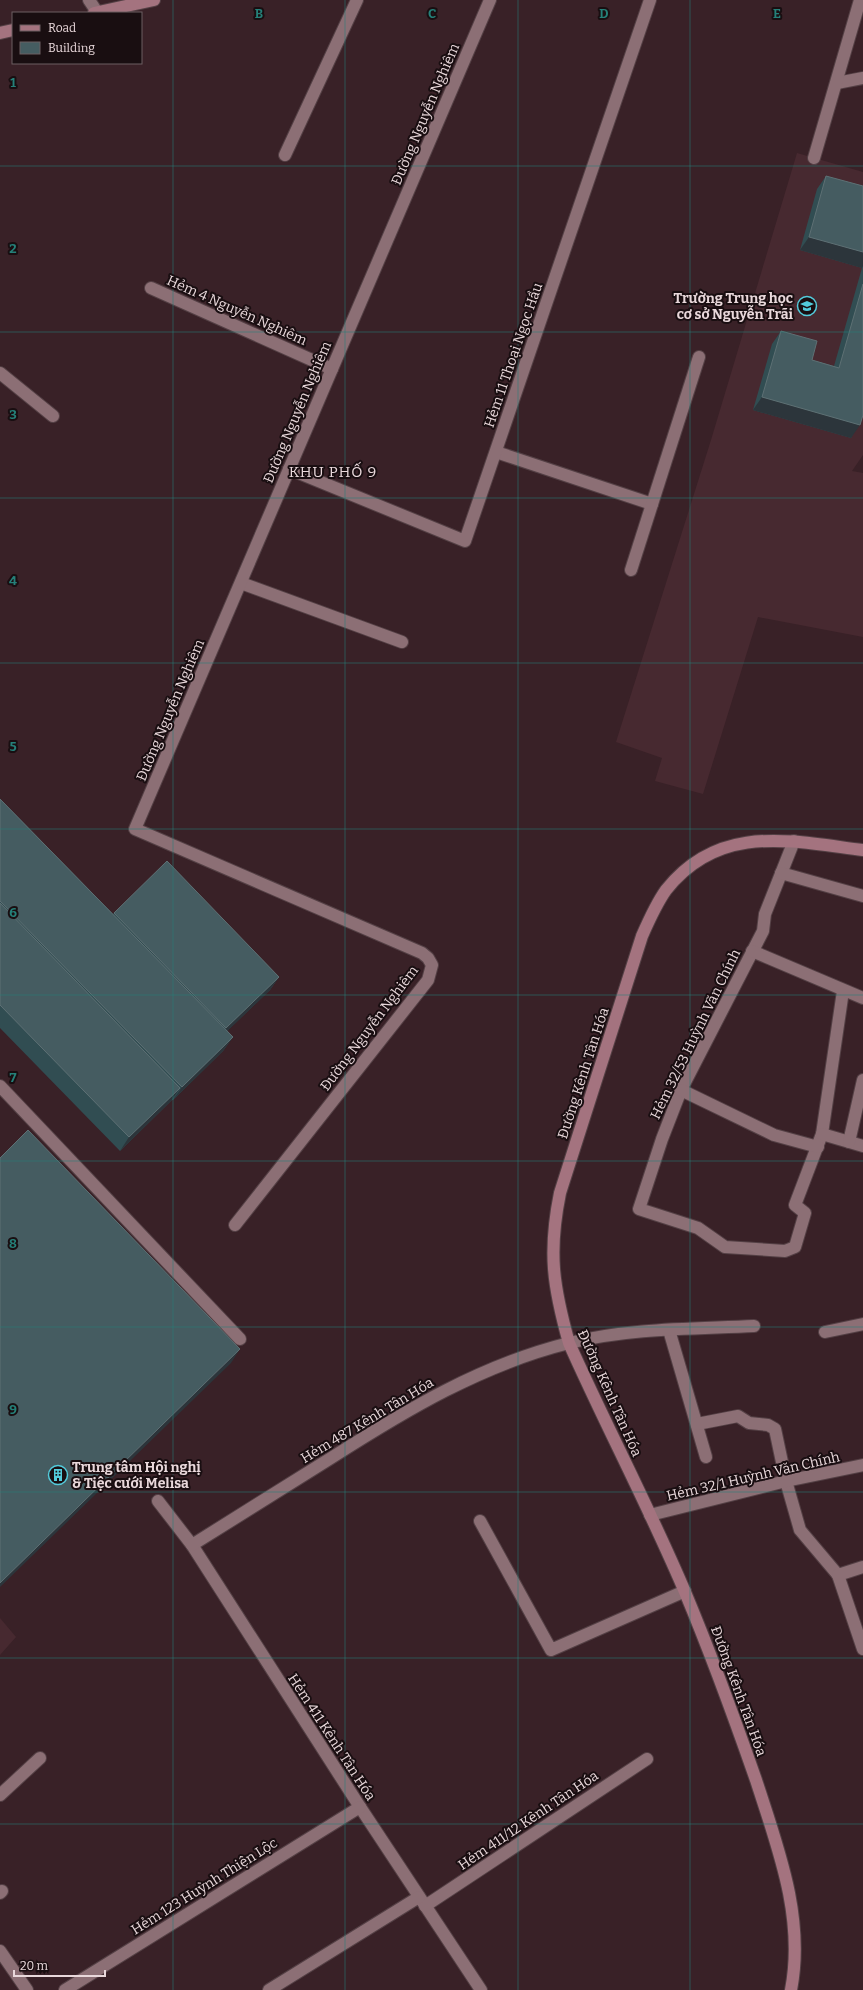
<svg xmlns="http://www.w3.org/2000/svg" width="863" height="1990" viewBox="0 0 863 1990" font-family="Bitter,serif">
  <rect width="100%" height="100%" fill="#392127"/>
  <!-- built -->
  <g fill="#472930">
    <polygon points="797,153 863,172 863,455 852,471 863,473 863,637 758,617 703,794 655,781 662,758 616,742 711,440"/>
    <polygon points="0,1618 16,1637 0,1655"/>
  </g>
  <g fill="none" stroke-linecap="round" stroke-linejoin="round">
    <defs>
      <g id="lane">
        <polyline points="89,0 97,12"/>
        <polyline points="837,83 863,78"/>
        <polyline points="285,155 357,0"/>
        <polyline points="814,158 860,0"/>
        <polyline points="151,288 332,369"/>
        <polyline points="0,373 53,416"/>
        <polyline points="496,452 652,504"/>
        <polyline points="289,469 465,541 650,0"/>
        <polyline points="631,570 699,357"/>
        <polyline points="241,583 402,642"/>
        <polyline points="794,841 765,914 763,931 681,1090 662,1139 639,1209 698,1228 725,1247 785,1251 795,1247 805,1213 795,1205 822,1134 843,991"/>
        <polyline points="781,873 863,896"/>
        <polyline points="752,951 863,998"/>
        <polyline points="0,1086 240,1339"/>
        <polyline points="681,1090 774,1135 818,1147"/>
        <polyline points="822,1134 863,1146"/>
        <polyline points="849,1142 863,1080"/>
        <polyline points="669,1330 706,1457"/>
        <polyline points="825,1332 863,1324"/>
        <polyline points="697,1424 738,1416 749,1423 768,1425 775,1429 786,1481 800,1530 838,1575"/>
        <polyline points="158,1501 192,1545 360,1807 481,1990"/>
        <polyline points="650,1515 786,1481 863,1465"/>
        <polyline points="480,1521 551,1650 685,1591"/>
        <path d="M192 1545C238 1516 284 1487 331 1458 406 1410 481 1365 569 1343 630 1328 692 1329 754 1326"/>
        <polyline points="0,1795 40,1758"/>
        <polyline points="0,1893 2,1891"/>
        <polyline points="425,1906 647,1759"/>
        <polyline points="0,1951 27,1990"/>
        <polyline points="65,1990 360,1807"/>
        <polyline points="269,1990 419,1897"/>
      </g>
      <g id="street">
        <polyline points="235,1225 428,980 432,965 428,958 422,953 135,829 490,0"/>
        <polyline points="863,1567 838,1575 863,1649"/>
      </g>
      <g id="secondary">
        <polyline points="94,13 154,0"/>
        <polyline points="0,33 13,30"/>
        <path d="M791 1990C805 1918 778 1848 756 1780 734 1717 711 1654 685 1592 649 1507 606 1426 569 1343 553 1286 548 1252 560 1193L642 936C649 920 656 904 666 890 719 823 790 841 863 850"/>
      </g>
    </defs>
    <!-- lane casing -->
    <use href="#lane" stroke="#544045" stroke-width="14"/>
    <!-- street casing -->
    <use href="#street" stroke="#544045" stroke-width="14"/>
    <!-- secondary casing -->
    <use href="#secondary" stroke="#544045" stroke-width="14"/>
    <!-- lane -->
    <use href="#lane" stroke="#8c6f75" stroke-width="12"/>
    <!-- street -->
    <use href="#street" stroke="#8c6f75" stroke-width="12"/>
    <!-- secondary -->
    <use href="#secondary" stroke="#a4737f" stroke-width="12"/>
  </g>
  <!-- wall -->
  <g fill="#314d52">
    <polygon points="826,176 863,186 863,415 851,438 753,410 772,344 781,331 812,360 834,366 862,268 800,250 817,189"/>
    <polygon points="0,799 113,914 114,913 279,977 270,990 227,1031 233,1037 223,1051 173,1100 172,1100 120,1151 0,1028"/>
  </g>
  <!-- shaded-wall -->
  <g fill="#2c353b">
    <polygon points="809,237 863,252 863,266 862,268 800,250"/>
    <polygon points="762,397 860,425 851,438 753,410"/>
    <polygon points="279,977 270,990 217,1041 226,1028"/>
    <polygon points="233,1037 223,1051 173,1100 182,1087"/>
    <polygon points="180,1088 171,1101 120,1151 129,1137"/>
    <polygon points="240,1349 231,1363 0,1587 0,1583"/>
  </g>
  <!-- building -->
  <g fill="#455c61" stroke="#5e7074">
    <polygon points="826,176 863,186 863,252 809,237"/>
    <polygon points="863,284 863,415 860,425 762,397 781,331 817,341 812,360 839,368"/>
    <polygon points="0,799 233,1037 182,1087 0,901"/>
    <polygon points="167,861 279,977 226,1028 114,913"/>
    <polygon points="0,903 180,1088 129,1137 0,1005"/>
    <polygon points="28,1130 240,1349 0,1583 0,1158"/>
  </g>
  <!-- grid -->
  <path fill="none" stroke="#258079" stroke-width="1" stroke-opacity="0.55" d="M173 0V1990M345 0V1990M518 0V1990M690 0V1990M0 166H863M0 332H863M0 498H863M0 663H863M0 829H863M0 995H863M0 1161H863M0 1327H863M0 1492H863M0 1658H863M0 1824H863"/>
  <!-- icons -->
  <defs>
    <symbol id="school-ring" viewBox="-11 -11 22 22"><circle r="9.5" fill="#190e11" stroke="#53cbdb" stroke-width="1.5"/><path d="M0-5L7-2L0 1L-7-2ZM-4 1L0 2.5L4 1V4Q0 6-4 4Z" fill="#53cbdb"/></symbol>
    <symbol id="building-ring" viewBox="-11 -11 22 22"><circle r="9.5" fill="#190e11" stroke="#53cbdb" stroke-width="1.5"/><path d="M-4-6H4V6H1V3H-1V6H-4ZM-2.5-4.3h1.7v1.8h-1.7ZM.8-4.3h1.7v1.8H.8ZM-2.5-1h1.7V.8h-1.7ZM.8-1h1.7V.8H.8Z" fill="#53cbdb"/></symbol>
  </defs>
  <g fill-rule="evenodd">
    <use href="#school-ring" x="796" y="295" width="22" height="22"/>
    <use href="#building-ring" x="47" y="1464" width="22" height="22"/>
  </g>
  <g text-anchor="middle" stroke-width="4" stroke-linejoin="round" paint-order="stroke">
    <!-- street labels -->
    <g font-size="14" fill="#e9d8db" stroke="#190e11">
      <text transform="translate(425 114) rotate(-67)" y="5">Đường Nguyễn Nghiêm</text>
      <text transform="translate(237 310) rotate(24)" y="5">Hẻm 4 Nguyễn Nghiêm</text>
      <text transform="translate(513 355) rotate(-71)" y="5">Hẻm 11 Thoại Ngọc Hầu</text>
      <text transform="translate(297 412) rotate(-67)" y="5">Đường Nguyễn Nghiêm</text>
      <text transform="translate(170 710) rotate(-67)" y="5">Đường Nguyễn Nghiêm</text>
      <text transform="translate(369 1028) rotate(-53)" y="5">Đường Nguyễn Nghiêm</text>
      <text transform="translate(695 1034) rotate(-64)" y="5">Hẻm 32/53 Huỳnh Văn Chính</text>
      <text transform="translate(583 1073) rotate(-72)" y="5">Đường Kênh Tân Hóa</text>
      <text transform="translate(610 1393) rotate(66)" y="5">Đường Kênh Tân Hóa</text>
      <text transform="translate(367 1420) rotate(-31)" y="5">Hẻm 487 Kênh Tân Hóa</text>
      <text transform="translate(753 1476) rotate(-13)" y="5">Hẻm 32/1 Huỳnh Văn Chính</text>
      <text transform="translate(739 1691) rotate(70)" y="5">Đường Kênh Tân Hóa</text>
      <text transform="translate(332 1737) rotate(57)" y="5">Hẻm 411 Kênh Tân Hóa</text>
      <text transform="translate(528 1820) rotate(-34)" y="5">Hẻm 411/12 Kênh Tân Hóa</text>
      <text transform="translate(204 1886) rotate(-32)" y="5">Hẻm 123 Huỳnh Thiện Lộc</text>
    </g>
    <!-- poi labels -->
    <g font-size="14" font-weight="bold" fill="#e9d8db" stroke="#190e11" text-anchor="end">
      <text x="793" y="303">Trường Trung học<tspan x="793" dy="16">cơ sở Nguyễn Trãi</tspan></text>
      <text x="72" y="1472" text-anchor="start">Trung tâm Hội nghị<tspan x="72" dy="16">&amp; Tiệc cưới Melisa</tspan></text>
    </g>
    <!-- neighbourhood labels -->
    <g font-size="15" letter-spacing="1" fill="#e9d8db" stroke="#190e11">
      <text x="333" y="477">KHU PHỐ 9</text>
    </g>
  </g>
  <g font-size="13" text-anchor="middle" font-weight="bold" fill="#258079" stroke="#190e11" stroke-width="4" stroke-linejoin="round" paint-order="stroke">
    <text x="259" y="18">B</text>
    <text x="432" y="18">C</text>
    <text x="604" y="18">D</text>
    <text x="777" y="18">E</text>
    <text x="13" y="87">1</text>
    <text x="13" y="253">2</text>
    <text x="13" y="419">3</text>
    <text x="13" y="585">4</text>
    <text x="13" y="751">5</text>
    <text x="13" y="917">6</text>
    <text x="13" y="1082">7</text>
    <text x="13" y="1248">8</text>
    <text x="13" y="1414">9</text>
  </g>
  <!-- legend -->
  <rect x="12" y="12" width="130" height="52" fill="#190e11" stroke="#6c5f62"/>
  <rect x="20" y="25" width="20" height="6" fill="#a4737f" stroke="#6c5f62"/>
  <text x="48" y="32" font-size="12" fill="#e9d8db">Road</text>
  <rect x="20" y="42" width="20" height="12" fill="#455c61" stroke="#6c5f62"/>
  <text x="48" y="52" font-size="12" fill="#e9d8db">Building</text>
  <!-- scale -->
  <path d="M14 1970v6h91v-6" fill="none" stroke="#e9d8db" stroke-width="2"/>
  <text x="20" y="1970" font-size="12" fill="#e9d8db" stroke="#190e11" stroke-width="3" paint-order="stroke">20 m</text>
</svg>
